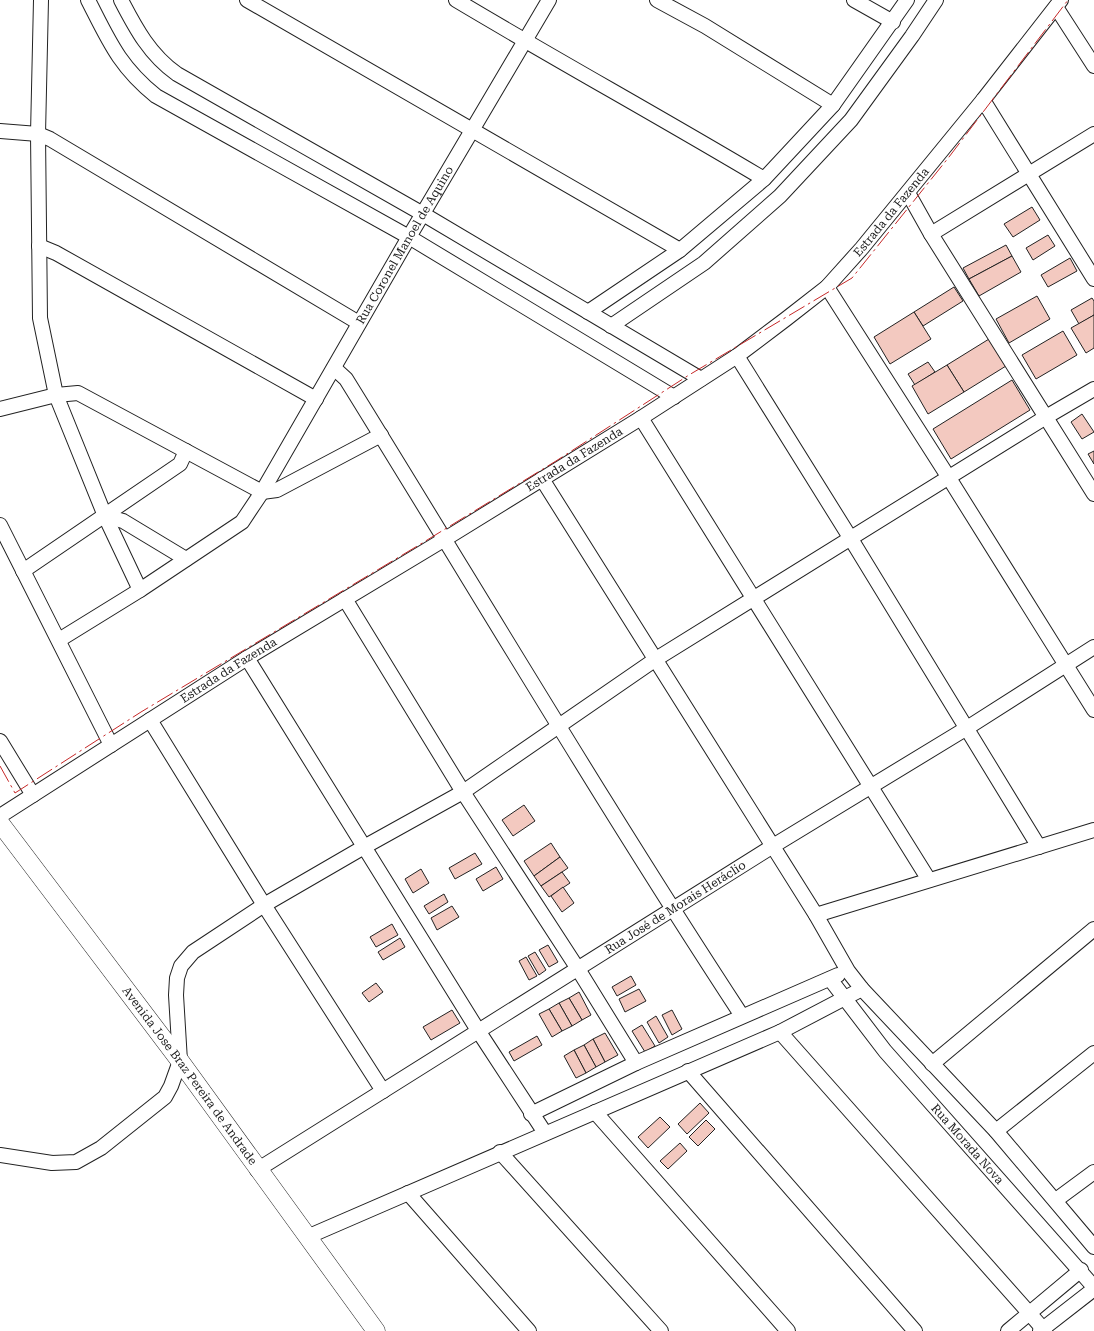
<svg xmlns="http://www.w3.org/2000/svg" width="1094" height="1331" viewBox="0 0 1094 1331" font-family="'Roboto Serif',serif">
  <rect width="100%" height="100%" fill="#fff"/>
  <!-- building -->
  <g fill="#f3c9c0" stroke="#222">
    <polygon points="1032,207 1040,220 1013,237 1004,224"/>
    <polygon points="1048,235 1055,246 1033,260 1026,248"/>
    <polygon points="1006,245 1012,256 969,279 963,268"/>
    <polygon points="1012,256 1021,272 979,296 969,279"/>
    <polygon points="1070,258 1077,271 1048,287 1041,275"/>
    <polygon points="954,287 963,301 923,326 914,312"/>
    <polygon points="1037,296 1050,319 1009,343 996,319"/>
    <polygon points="1092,298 1094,301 1094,315 1079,324 1071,310"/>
    <polygon points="914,312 931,339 890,364 874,337"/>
    <polygon points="1094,315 1094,348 1086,353 1071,328"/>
    <polygon points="1063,331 1077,355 1036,379 1022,355"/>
    <polygon points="989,339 1006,366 964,392 947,365"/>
    <polygon points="928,362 935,372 915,385 908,374"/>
    <polygon points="947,365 964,392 928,414 912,386"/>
    <polygon points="1012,380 1030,410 951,459 933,429"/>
    <polygon points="1082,414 1094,432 1082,439 1071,422"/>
    <polygon points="1094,451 1094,464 1088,454"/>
    <polygon points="524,805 535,821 513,836 502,820"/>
    <polygon points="551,843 560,857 534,876 524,861"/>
    <polygon points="475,853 482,864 455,879 449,868"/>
    <polygon points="560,857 568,868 541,886 534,876"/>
    <polygon points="496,867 503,879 483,891 476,879"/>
    <polygon points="421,869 429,883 413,893 405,879"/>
    <polygon points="562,872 570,883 549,897 541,886"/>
    <polygon points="563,887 574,903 562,912 551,896"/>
    <polygon points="444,894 448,902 429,914 424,906"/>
    <polygon points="452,906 459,917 437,930 431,918"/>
    <polygon points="392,924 398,935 376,947 370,937"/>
    <polygon points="400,938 405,947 383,960 378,952"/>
    <polygon points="548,945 558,962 549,967 539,950"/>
    <polygon points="535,952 546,970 539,975 528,956"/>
    <polygon points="526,957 537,976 529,980 519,961"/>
    <polygon points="631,976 636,985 617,996 612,987"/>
    <polygon points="376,983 383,992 369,1002 362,993"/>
    <polygon points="639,989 646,1001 625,1012 619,999"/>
    <polygon points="579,992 591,1015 582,1020 569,998"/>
    <polygon points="569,998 582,1020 572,1026 559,1003"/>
    <polygon points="559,1003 572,1026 562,1031 549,1009"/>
    <polygon points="549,1009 562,1031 552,1037 539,1014"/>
    <polygon points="452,1010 460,1023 431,1040 423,1027"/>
    <polygon points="672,1010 682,1029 672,1035 662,1015"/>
    <polygon points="656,1016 668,1037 659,1043 647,1022"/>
    <polygon points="642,1025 655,1046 645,1052 632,1031"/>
    <polygon points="605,1033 618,1055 605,1062 593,1039"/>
    <polygon points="537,1036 542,1045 514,1061 509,1052"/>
    <polygon points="593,1039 605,1062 596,1067 584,1045"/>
    <polygon points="584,1045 596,1067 586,1073 574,1050"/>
    <polygon points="574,1050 586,1073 576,1078 564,1056"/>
    <polygon points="700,1103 709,1113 687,1134 678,1124"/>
    <polygon points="660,1117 670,1127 648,1148 638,1137"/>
    <polygon points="706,1120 715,1129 698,1146 689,1137"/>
    <polygon points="680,1143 687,1151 668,1169 660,1161"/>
  </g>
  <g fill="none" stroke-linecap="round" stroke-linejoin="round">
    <defs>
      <g id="minor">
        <polyline points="41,0 38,134 40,318 56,395 105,516 140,590"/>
        <path d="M88 0C109 41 119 66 156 96L409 237 674 397"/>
        <path d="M121 0C136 29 150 55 177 74L423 214 701 379"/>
        <polyline points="247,0 680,250"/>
        <path d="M456 0C558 61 662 118 764 179"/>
        <polyline points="657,0 705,26 833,105"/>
        <polyline points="854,0 893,22"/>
        <polyline points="1056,7 1094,66"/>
        <polyline points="983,100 1094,279"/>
        <polyline points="0,131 38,134 50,139 359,323"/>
        <polyline points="908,193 931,234 1094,494"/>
        <polyline points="931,234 1094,134"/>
        <polyline points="39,246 56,253 316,399"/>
        <polyline points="827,287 949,478 1094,710"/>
        <polyline points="588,312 680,250 764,179 833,105 907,0"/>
        <polyline points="611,326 704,263 780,196 851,120 912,36 936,0"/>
        <polyline points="737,356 851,539 1039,847"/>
        <path d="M334 368 346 379C478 592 605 807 742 1016"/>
        <polyline points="0,409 56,395 78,393 262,492 277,490 381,435"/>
        <polyline points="641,418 929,880"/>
        <polyline points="542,479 816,915 848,971 862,989 996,1131 1094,1247"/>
        <polyline points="105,516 123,521 186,559"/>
        <polyline points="0,525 111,745"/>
        <polyline points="23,571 180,464 186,451"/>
        <polyline points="345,599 463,792 578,969 636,1063"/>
        <path id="s1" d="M59 640 140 590 242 522 262 492 409 237 549 0"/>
        <polyline points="247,658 479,1032 545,1133"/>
        <polyline points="150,720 264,905 383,1091"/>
        <polyline points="0,741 33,795"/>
        <path id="s2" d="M0 816 247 658 445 539 641 418 737 356 786 319 827 287 862 248 983 100 1061 0"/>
        <polyline points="816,915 1094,830"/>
        <path id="s3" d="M830 979 885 1051 1094 1287"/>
        <polyline points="780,1032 1045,1331"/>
        <polyline points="932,1064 1094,929"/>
        <polyline points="688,1071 915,1331"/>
        <polyline points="595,1112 788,1331"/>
        <polyline points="531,1114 636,1063 838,975"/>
        <polyline points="996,1131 1094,1053"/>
        <polyline points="500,1152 661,1331"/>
        <polyline points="0,1155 52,1163 76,1162 101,1148 165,1097 171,1086 180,1061 176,995 177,978 181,966 193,952 264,905 364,847 463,792 656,659 1046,417 1094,389"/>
        <path id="s4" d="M257 1170 773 846 967 728 1094 647"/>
        <polyline points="408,1193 529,1331"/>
        <polyline points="1056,1200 1094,1172"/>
        <polyline points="307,1237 780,1032 862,989"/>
        <polyline points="1008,1331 1081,1270"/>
        <polyline points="1040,1331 1094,1289"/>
      </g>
      <g id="major">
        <path id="s5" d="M0 823 180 1061 376 1331"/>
      </g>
    </defs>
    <!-- minor casing -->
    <use href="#minor" stroke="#222" stroke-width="16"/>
    <!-- major casing -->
    <use href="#major" stroke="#222" stroke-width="19"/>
    <!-- minor -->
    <use href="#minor" stroke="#fff" stroke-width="14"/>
    <!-- major -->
    <use href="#major" stroke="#fff" stroke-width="18"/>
    <!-- power -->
    <polyline stroke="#c62828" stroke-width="1" stroke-dasharray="18 4 2.5 4" stroke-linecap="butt" points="0,766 15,793 141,712 419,545 556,461 689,375 852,278 949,157 1068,0"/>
  </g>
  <g text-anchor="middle" stroke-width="4" stroke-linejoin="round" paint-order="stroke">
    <!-- street labels -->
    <g font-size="12" fill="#222" stroke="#fff">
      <text dy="4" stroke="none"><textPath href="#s2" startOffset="1081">Estrada da Fazenda</textPath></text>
      <text dy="4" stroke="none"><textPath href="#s1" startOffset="539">Rua Coronel Manoel de Aquino</textPath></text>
      <text dy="4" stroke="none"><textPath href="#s2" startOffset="676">Estrada da Fazenda</textPath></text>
      <text dy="4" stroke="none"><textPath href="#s2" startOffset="271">Estrada da Fazenda</textPath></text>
      <text dy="4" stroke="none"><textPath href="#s4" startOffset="494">Rua José de Morais Heráclio</textPath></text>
      <text dy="4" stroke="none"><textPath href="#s5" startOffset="316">Avenida Jose Braz Pereira de Andrade</textPath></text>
      <text dy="4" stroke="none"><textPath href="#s3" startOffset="215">Rua Morada Nova</textPath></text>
    </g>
  </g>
</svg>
